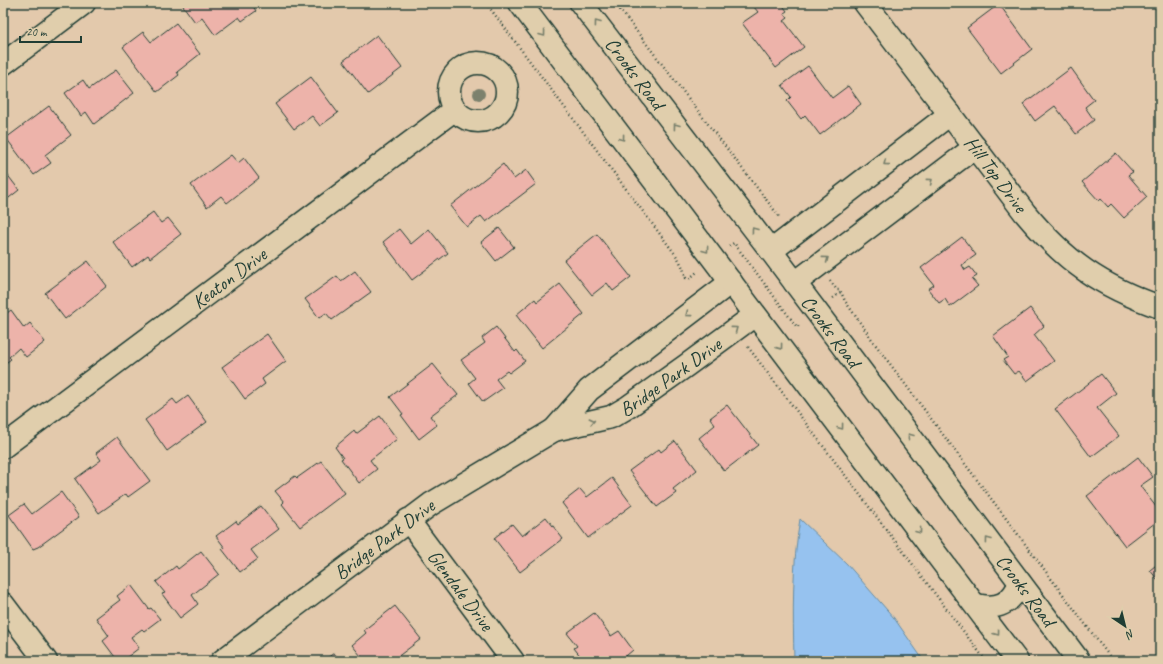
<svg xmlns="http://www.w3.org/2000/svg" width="1163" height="664" viewBox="0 0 1163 664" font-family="Caveat,sans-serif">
  <rect width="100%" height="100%" fill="#e3c9ac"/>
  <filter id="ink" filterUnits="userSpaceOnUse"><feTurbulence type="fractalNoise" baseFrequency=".025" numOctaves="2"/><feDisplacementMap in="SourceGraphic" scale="8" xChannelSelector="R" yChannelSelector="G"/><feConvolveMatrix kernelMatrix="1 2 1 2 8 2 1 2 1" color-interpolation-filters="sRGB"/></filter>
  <g filter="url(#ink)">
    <!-- water -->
    <path fill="#96c2ef" stroke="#668da4" d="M800 519 847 564 894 618 924 661H794C793 614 792 566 800 519Z"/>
    <!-- building -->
    <g fill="#edb3aa" stroke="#1f3d34">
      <polygon points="181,3 251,3 256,11 242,21 239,17 215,35 202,17 195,22"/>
      <polygon points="760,3 781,3 787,11 784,13 788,18 784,21 804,47 776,68 742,23 758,12 754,7"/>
      <polygon points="999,4 1032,49 1001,73 967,28"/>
      <polygon points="176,23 200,54 177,72 179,75 157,92 123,47 143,32 151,42"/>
      <polygon points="377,35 402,68 368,94 343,61"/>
      <polygon points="808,66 832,98 848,86 861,104 820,135 805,115 801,119 787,101 791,97 782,85"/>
      <polygon points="1071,68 1094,100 1085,107 1094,120 1076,134 1055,106 1035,121 1023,104"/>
      <polygon points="116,70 134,93 94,124 86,112 81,116 65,93 83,80 89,89"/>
      <polygon points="311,77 338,113 320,126 312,116 294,129 275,104"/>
      <polygon points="49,106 71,135 45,155 51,163 34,175 6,138"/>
      <polygon points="1116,153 1133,172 1128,175 1147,197 1124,218 1111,204 1108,207 1101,199 1099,201 1082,182"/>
      <polygon points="231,155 238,163 244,158 259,178 227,203 221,196 207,207 191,185"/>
      <polygon points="503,164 514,179 526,170 536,184 486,222 481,216 467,227 450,206"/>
      <polygon points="3,169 19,190 5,201 3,199"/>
      <polygon points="153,212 161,223 168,218 181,234 150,258 148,255 132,267 113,242"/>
      <polygon points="499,228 514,247 496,261 481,242"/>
      <polygon points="399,229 411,244 429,229 448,253 412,280 383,242"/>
      <polygon points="597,234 631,277 613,291 607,283 592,295 564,260"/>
      <polygon points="962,237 976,255 962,265 965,270 970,267 977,276 972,279 978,286 950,307 945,299 939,303 928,289 934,285 921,268"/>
      <polygon points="88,261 107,286 65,319 45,293"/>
      <polygon points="355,271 371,292 332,320 326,313 319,318 305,299 337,276 341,281"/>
      <polygon points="560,284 584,314 542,348 516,315 535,299 537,302"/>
      <polygon points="1030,308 1044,326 1034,335 1054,361 1027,381 1019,371 1014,374 1003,360 1008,357 993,336"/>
      <polygon points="11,310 24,328 30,323 45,342 26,357 19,348 9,357 11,359 3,365 3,316"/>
      <polygon points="496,327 515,352 517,350 525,361 509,373 507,371 496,379 503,388 483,402 469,383 475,378 461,360 485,343 482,338"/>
      <polygon points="267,334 286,361 262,379 265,384 245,399 222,367"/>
      <polygon points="433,364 458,395 430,416 437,425 419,439 401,415 403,414 390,397"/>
      <polygon points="1101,374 1116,393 1097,408 1119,436 1091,457 1055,409"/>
      <polygon points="188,396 207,422 167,451 145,420 173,399 177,404"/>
      <polygon points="727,405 758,445 724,471 699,438 715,425 710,418"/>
      <polygon points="380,416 397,439 370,460 377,469 359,483 341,459 343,458 335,447 354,431 356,434"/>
      <polygon points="117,437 150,481 128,497 126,494 99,513 75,479 101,460 96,453"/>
      <polygon points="675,441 697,470 673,489 676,493 657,507 629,471 659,449 661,452"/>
      <polygon points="1138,457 1153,477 1140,486 1160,512 1160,519 1125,546 1087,496"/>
      <polygon points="321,461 345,493 300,527 282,504 284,502 275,491 295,476 297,478"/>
      <polygon points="612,478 632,505 588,538 562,503 580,489 587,497"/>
      <polygon points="61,492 79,517 38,547 33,549 9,515 24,504 32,514"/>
      <polygon points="261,506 279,529 251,550 258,559 240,572 222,549 225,548 216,536 236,521 238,524"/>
      <polygon points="546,517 563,539 520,572 494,538 512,524 522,536"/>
      <polygon points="201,551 219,574 192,595 198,604 180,618 162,594 165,593 156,582 176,566 178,569"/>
      <polygon points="1160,562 1160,583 1150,570"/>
      <polygon points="131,585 149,609 151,608 160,619 144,631 142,629 131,637 139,648 122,661 118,661 103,641 109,636 96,618 120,600 117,596"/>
      <polygon points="395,606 421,639 392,661 365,661 352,645 366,633 364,630"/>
      <polygon points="594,613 611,636 619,631 633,650 620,661 584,661 574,648 577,646 567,633"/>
      <polygon points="334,653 340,661 323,661"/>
    </g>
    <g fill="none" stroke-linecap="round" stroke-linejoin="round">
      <defs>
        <g id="minor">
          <path d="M865 3 1025 213C1066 262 1100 286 1160 307"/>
          <circle cx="478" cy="92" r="29"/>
          <polyline points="3,64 84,3"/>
          <polyline points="771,251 950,114"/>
          <polyline points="795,283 975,147"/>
          <polyline points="554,430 589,390 731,282"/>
          <polyline points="3,447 454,110"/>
          <polyline points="408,520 513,661"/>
          <polyline points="3,604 46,661"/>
          <path id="s1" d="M222 661 431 504 554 430 611 417 628 407 687 365 755 315"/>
        </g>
        <g id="secondary">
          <polyline points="520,3 1017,661"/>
          <polyline points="581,3 771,251 1079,661"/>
          <path d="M976 605C998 610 1011 604 1020 583"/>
        </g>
      </defs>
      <!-- minor casing -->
      <use href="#minor" stroke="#1f3d34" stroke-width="25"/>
      <!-- secondary casing -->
      <use href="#secondary" stroke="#1f3d34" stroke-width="25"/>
      <!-- path -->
      <g stroke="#1f3d34" stroke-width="2.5" stroke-dasharray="1 3" stroke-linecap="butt">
        <polyline points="486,3 678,258 683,268 686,278 690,278 697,272"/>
        <polyline points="615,3 778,215 779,219"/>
        <polyline points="729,246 734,243 797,327 801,324"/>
        <polyline points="830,281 837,290 840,290 845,301 875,344 1113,661"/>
        <polyline points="833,298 840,293"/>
        <polyline points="748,347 986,661"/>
      </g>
      <!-- minor -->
      <use href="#minor" stroke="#e0ceac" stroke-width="22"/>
      <!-- secondary -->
      <use href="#secondary" stroke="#e0ceac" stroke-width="22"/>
    </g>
    <!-- trees -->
    <circle fill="#7b816d" cx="479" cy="94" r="6"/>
    <!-- one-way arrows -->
    <defs><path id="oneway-chevron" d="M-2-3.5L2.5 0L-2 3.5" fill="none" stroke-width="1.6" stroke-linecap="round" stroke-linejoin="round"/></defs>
    <g stroke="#767e6a">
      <use href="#oneway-chevron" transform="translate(597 23) rotate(-127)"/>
      <use href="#oneway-chevron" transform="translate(543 34) rotate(53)"/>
      <use href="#oneway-chevron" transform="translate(676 126) rotate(-127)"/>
      <use href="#oneway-chevron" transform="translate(622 138) rotate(53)"/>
      <use href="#oneway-chevron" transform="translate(886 163) rotate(143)"/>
      <use href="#oneway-chevron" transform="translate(930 181) rotate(-37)"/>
      <use href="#oneway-chevron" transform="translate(754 230) rotate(-127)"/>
      <use href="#oneway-chevron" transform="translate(706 250) rotate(53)"/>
      <use href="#oneway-chevron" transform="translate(826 259) rotate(-37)"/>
      <use href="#oneway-chevron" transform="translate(688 314) rotate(143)"/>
      <use href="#oneway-chevron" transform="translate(735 329) rotate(-37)"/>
      <use href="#oneway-chevron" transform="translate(780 347) rotate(53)"/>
      <use href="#oneway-chevron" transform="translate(592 421) rotate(-13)"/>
      <use href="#oneway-chevron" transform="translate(841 427) rotate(53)"/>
      <use href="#oneway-chevron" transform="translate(910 436) rotate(-127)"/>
      <use href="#oneway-chevron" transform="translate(919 531) rotate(53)"/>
      <use href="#oneway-chevron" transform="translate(988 540) rotate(-127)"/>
      <use href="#oneway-chevron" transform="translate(997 633) rotate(53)"/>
    </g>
  </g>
  <g text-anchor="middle" stroke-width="3" stroke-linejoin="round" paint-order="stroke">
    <!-- street labels -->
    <g font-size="20" fill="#1f3d34" stroke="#e0ceac">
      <text transform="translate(635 73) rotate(53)" y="7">Crooks Road</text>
      <text transform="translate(996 174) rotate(53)" y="7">Hill Top Drive</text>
      <text transform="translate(229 278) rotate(-37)" y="7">Keaton Drive</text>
      <text transform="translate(831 331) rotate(53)" y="7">Crooks Road</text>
      <text dy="7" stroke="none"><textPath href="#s1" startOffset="535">Bridge Park Drive</textPath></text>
      <text transform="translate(384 539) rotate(-37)" y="7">Bridge Park Drive</text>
      <text transform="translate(461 590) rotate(53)" y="7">Glendale Drive</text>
      <text transform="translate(1026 590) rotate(53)" y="7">Crooks Road</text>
    </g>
  </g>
  <!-- margin -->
  <rect width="1163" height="664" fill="none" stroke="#e0ceac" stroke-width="16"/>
  <rect x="8" y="8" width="1147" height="648" fill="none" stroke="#1f3d34" stroke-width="1.5" filter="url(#ink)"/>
  <!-- north arrow -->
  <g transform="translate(1125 626) rotate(145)" stroke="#e0ceac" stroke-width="3" paint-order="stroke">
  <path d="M0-3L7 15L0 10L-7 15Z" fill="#1f3d34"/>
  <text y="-6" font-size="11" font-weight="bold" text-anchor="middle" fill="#1f3d34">N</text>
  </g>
  <!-- scale -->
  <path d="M20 36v6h61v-6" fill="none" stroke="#1f3d34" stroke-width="2"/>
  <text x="26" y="36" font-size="12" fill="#1f3d34" stroke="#e0ceac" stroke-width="3" paint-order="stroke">20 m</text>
</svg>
